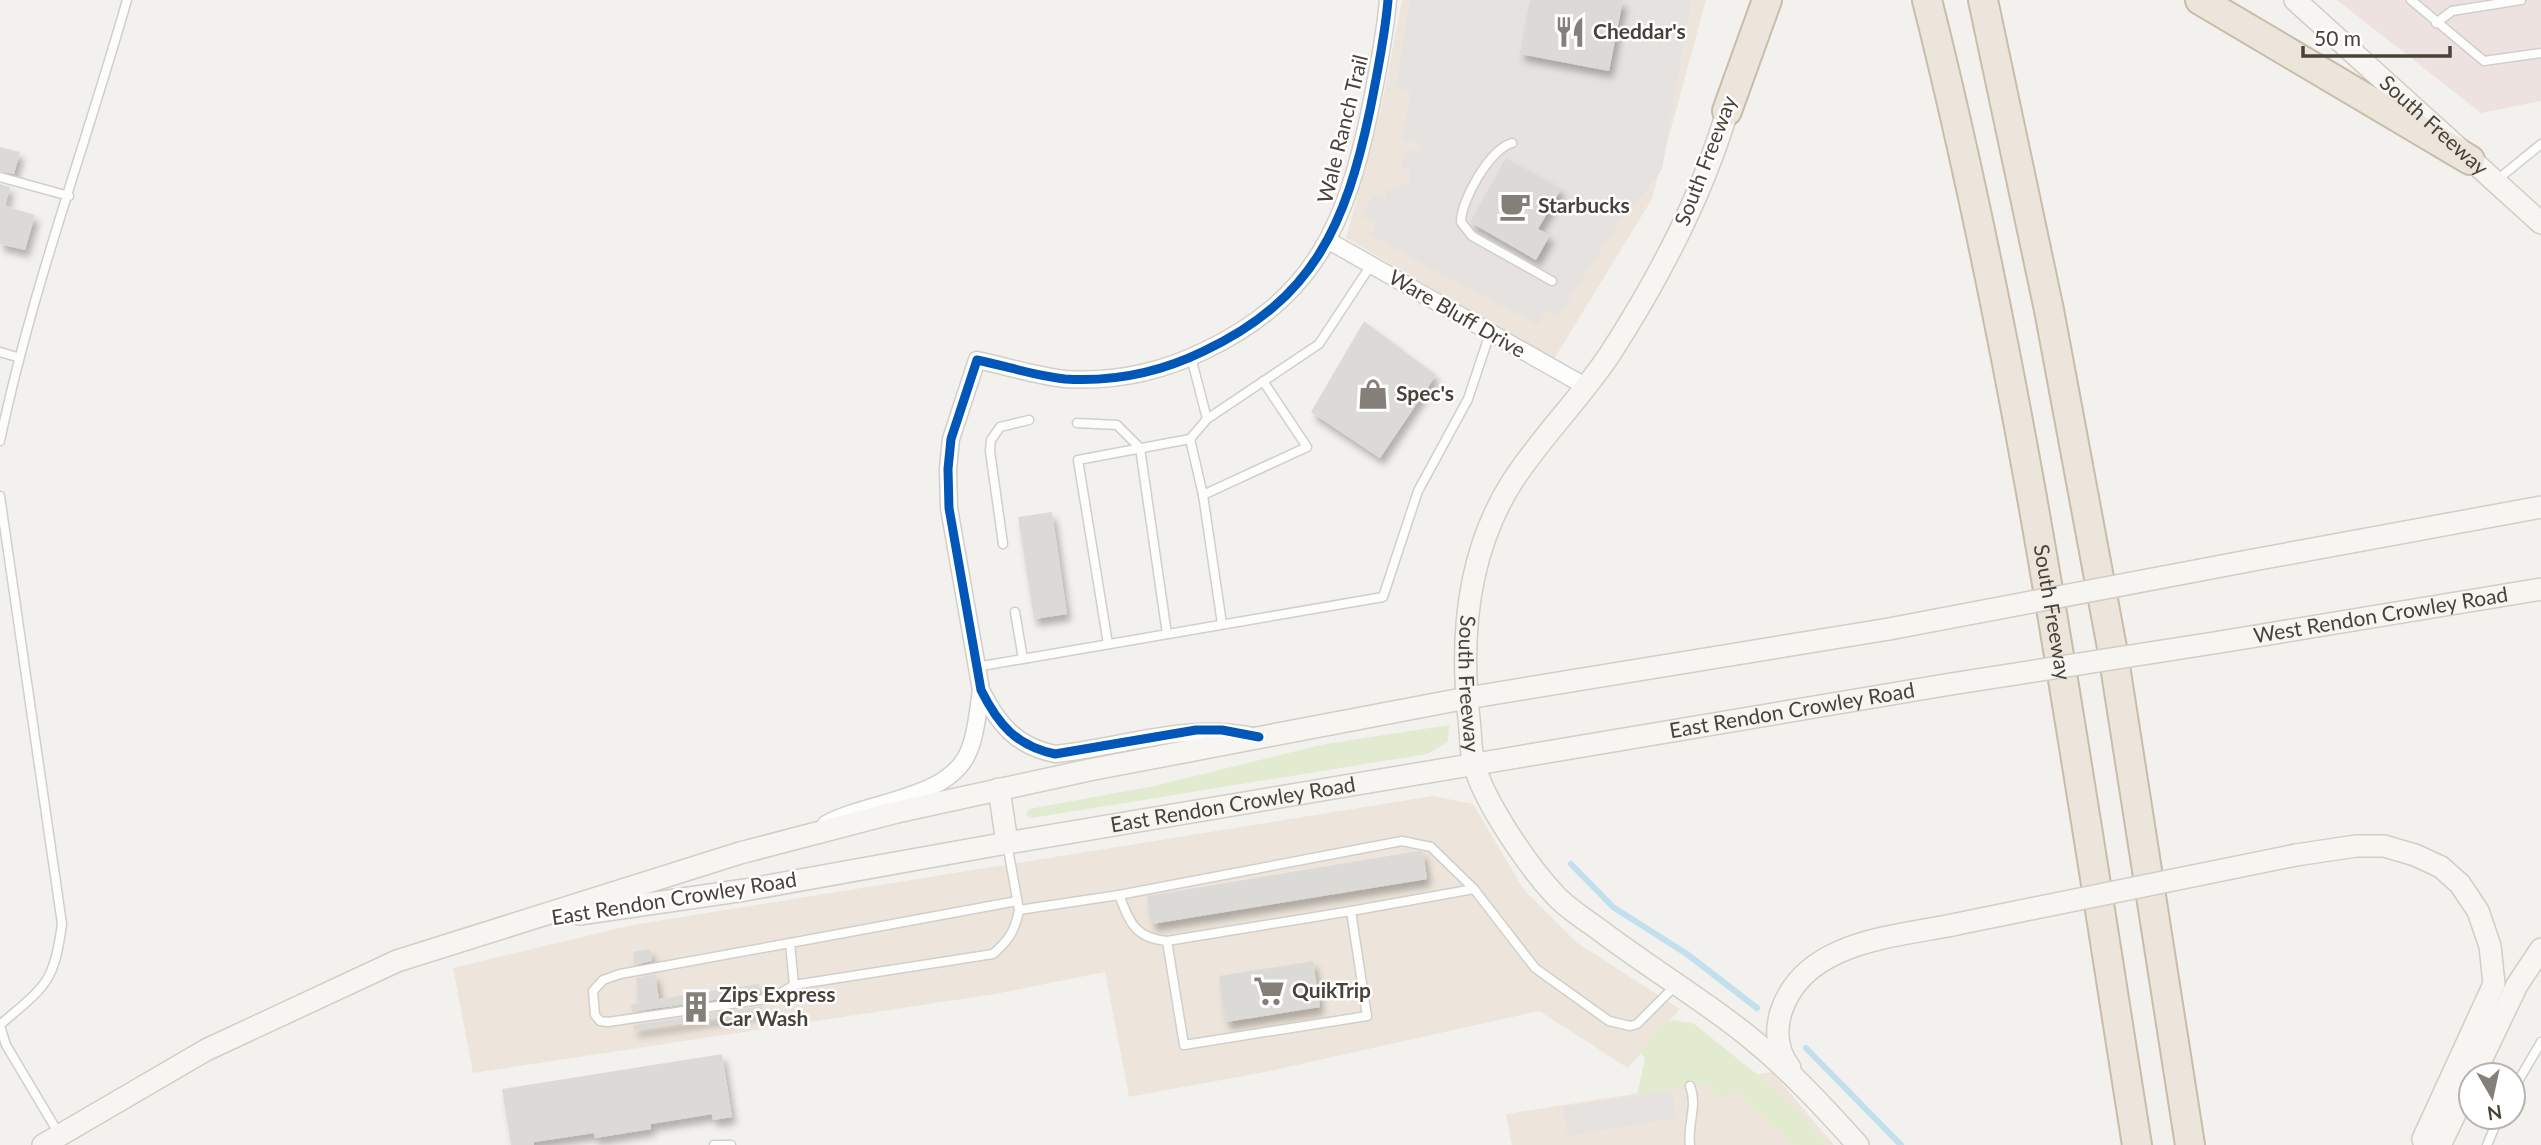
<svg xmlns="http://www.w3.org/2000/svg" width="2541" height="1145" viewBox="0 0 2541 1145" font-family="Lato,sans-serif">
  <defs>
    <filter id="shadow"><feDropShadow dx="4" dy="7" stdDeviation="3.5" flood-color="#0004"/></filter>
  </defs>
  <rect width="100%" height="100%" fill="#f3f1ee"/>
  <!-- commercial -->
  <g fill="#ede5db">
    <polygon points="1402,0 1706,0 1652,199 1554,359 1346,238 1381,109"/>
    <polygon points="1433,796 1473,804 1524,890 1576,942 1680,1009 1628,1068 1539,1011 1270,1071 1129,1097 1105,972 995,994 473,1073 453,968 632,925"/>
    <polygon points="1772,1072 1834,1145 1512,1145 1506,1114"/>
  </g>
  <!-- medical -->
  <polygon fill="#ede2df" points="2337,0 2541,0 2541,101 2481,113"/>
  <!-- green -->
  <g fill="#e2ebd0">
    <polygon points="1449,725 1448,742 1427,754 1032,818 1026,815 1029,809 1154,786 1325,744"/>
    <polygon points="1673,1020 1693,1023 1759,1076 1803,1117 1826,1145 1794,1145 1734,1089 1721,1101 1704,1083 1637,1095 1645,1058 1641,1054 1658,1027"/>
  </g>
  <!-- parking -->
  <g fill="#e5e2df">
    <polygon points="1410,0 1691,0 1662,169 1645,193 1624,215 1558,316 1546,310 1538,325 1371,236 1376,223 1362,216 1373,195 1387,200 1385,191 1410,182 1410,171 1401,166 1406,149 1421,153 1415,142 1402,140 1411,91 1396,88"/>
    <polygon points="1672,1091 1676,1118 1568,1136 1563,1107"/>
  </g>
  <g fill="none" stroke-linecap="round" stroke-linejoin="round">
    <!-- stream -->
    <g stroke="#c1dfed" stroke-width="6">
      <polyline points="1571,864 1613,907 1687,954 1757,1008"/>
      <polyline points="1806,1048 1901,1145"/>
    </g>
  </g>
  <!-- building -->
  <g fill="#dcdad6" filter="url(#shadow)">
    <polygon points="1530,0 1623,0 1609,71 1520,54"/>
    <polygon points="0,147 20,152 14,174 0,171"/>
    <polygon points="1506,158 1561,189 1538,229 1550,235 1536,260 1470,222"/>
    <polygon points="0,184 10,187 5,206 35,215 25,250 0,244"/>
    <polygon points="1364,321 1436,375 1380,458 1311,412"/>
    <polygon points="1052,512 1067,614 1034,619 1018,517"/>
    <polygon points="1419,851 1423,852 1427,879 1152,924 1147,896"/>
    <polygon points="650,949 652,961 634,965 633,952"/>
    <polygon points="1313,961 1320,1007 1226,1022 1219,976"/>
    <polygon points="655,974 659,999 759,984 760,993 632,1012 631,1004 639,1003 636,978"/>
    <polygon points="762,1006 762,1011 634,1030 634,1025"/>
    <polygon points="722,1054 732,1117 713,1120 712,1114 651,1124 651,1129 595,1138 594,1133 534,1142 534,1145 511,1145 502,1089"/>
  </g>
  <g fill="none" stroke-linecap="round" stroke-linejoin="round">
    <defs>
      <g id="lane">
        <polyline points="2411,0 2484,61 2541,53"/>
        <polyline points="2436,23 2452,11 2521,0"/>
        <path d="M1512 143C1490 149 1461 200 1461 222L1472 236 1552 281"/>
        <polyline points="0,177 69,196"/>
        <polyline points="2497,180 2541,144"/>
        <polyline points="0,352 17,357"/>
        <polyline points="1191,357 1207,419 1190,439 1203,495 1307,447 1263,381"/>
        <polyline points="1207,419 1319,344 1371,265"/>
        <polyline points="1077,423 1117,425 1140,448 1167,634"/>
        <path d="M0 441C31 292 85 147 127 0"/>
        <polyline points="1203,495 1222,624"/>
        <path d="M0 496 62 924C54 984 45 986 1 1024"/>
        <polyline points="1003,544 990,451 991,440 1000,427 1029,420"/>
        <polyline points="1015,612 1023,659"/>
        <polyline points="1108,644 1078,460 1190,439"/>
        <polyline points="976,667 1383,597 1418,491 1468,399 1490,333"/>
        <path d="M1007 843 1019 910 1119 895C1130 923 1135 938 1167 941L1184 1045 1367 1016 1351 911 1474 889 1535 968 1609 1021 1630 1026 1637 1024 1676 985"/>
        <polyline points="1119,895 1402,841 1431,847 1474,889"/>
        <polyline points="1167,941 1351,911"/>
        <path d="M790 943 620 974 603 980 593 991 595 1015 600 1021 608 1022 773 998 794 985 993 954C1009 940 1015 931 1019 910"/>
        <polyline points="794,985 790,943 1017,901"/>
        <polyline points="0,1026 6,1045 59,1134"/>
        <path d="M1690 1086C1698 1107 1687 1124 1690 1145"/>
        <polyline points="2513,1090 2541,1042"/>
        <polyline points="714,1145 731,1145"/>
        <polyline points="2487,1145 2499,1117"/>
      </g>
      <g id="street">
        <polyline points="1329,241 1585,386"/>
        <path d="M1253 736C1182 722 1124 747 1055 754 1016 746 998 724 981 690L949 508 948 469 951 439 977 360C1006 366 1036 376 1065 379 1113 382 1161 372 1204 351 1314 299 1346 224 1370 110 1377 74 1385 37 1388 0"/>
        <path d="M826 824C869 800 952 800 970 748 977 730 978 709 981 690"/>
      </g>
      <g id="secondary">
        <path id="s1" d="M2295 0 2541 223"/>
        <path id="s2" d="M1731 98C1706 189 1661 275 1610 354 1580 399 1541 437 1512 482 1467 553 1460 638 1469 719 1471 733 1470 750 1474 764 1484 802 1528 866 1555 895 1568 909 1586 920 1601 931 1647 966 1697 996 1743 1032 1785 1065 1822 1105 1858 1145"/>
        <polyline points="2248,561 2541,507"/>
        <path id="s3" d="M2220 642 2541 589"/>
        <polyline points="999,789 1007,843"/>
        <polyline points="2296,855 2356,846 2384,846 2415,855 2441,867 2460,884 2478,911 2490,946 2494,984 2423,1139 2425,1145"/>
        <path id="s4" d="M579 914 745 890 1007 843 1951 684"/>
        <path d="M1790 1068C1777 1051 1775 1032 1781 1012 1804 940 1896 937 1957 924"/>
        <polyline points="2474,1075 2517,985 2541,949"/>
        <polyline points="43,1145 206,1050 397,961 740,853 897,812 1089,770 1467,698 1889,629"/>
        <polyline points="2440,1145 2471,1081"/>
      </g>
      <g id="highway">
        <path id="s5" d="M1927 0C2022 377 2076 762 2137 1145"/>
        <polyline points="1983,0 2049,310 2113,653 2190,1145"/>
        <polyline points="2200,0 2470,160"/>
        <polyline points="1727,111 1767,0"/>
      </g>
    </defs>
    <!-- lane casing -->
    <use href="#lane" stroke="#d1cfcb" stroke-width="11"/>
    <!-- street casing -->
    <use href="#street" stroke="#d1cfcb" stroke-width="19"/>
    <!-- secondary casing -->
    <use href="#secondary" stroke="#d2cdc5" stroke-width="24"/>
    <!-- highway casing -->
    <use href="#highway" stroke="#c9bcab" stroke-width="32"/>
    <!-- lane -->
    <use href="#lane" stroke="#fdfdfc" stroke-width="8"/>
    <!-- street -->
    <use href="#street" stroke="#fdfdfc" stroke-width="16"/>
    <!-- secondary -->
    <use href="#secondary" stroke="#f7f5f1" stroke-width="21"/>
    <!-- highway -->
    <use href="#highway" stroke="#ebe5dc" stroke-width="28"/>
    <defs>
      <g id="secondary-bridge">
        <polyline points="1889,629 2248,561"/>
        <polyline points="1951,684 2220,642"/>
        <polyline points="1957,924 2296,855"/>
      </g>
    </defs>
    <!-- secondary-bridge casing -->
    <use href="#secondary-bridge" stroke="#d2cdc5" stroke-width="24" stroke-linecap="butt"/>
    <!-- secondary-bridge -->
    <use href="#secondary-bridge" stroke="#f7f5f1" stroke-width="21"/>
    <defs>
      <path id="cycleway" d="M1259 737 1222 730H1196L1055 754C1016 746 998 724 981 690L949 508 948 469 951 439 977 360C1006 366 1036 376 1065 379 1113 382 1161 372 1204 351 1314 299 1346 224 1370 110 1377 74 1385 37 1388 0"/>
    </defs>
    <!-- cycleway casing -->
    <use href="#cycleway" stroke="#fff" stroke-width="13"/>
    <!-- cycleway -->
    <use href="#cycleway" stroke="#0057b8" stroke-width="9"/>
  </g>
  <!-- icons -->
  <defs>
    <symbol id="restaurant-bare" viewBox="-9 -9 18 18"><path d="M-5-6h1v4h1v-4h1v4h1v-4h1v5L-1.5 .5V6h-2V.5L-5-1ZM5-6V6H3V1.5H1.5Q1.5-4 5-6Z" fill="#847f78" stroke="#fff" stroke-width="2.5" paint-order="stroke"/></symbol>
    <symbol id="cafe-bare" viewBox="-9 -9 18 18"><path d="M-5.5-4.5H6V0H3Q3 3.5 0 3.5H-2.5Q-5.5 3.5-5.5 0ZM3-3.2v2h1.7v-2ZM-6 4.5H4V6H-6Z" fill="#847f78" stroke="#fff" stroke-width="2.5" paint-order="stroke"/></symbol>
    <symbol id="shop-bare" viewBox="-9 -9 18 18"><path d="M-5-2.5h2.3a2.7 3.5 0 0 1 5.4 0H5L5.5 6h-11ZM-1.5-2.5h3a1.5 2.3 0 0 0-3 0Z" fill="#847f78" stroke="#fff" stroke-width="2.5" paint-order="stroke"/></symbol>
    <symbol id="supermarket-bare" viewBox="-9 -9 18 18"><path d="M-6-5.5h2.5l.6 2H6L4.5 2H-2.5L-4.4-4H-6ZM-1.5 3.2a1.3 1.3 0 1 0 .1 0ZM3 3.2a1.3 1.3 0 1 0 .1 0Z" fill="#847f78" stroke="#fff" stroke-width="2.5" paint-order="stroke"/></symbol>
    <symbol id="building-bare" viewBox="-9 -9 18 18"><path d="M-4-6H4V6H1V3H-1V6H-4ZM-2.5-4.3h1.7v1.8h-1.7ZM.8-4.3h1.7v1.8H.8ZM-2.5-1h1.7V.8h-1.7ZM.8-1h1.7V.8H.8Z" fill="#847f78" stroke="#fff" stroke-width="2.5" paint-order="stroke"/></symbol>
  </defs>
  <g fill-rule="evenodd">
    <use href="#restaurant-bare" x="1548" y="10" width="44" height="44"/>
    <use href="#cafe-bare" x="1493" y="184" width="44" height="44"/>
    <use href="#shop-bare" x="1351" y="372" width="44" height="44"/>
    <use href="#supermarket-bare" x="1247" y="969" width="44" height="44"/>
    <use href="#building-bare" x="674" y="985" width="44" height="44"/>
  </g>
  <g text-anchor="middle" stroke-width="5" stroke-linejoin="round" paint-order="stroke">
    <!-- poi labels -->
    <g font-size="21" font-weight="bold" fill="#494239" stroke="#fff" text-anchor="start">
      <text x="1593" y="39">Cheddar's</text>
      <text x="1538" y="213">Starbucks</text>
      <text x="1396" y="401">Spec's</text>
      <text x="1292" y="998">QuikTrip</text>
      <text x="719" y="1002">Zips Express<tspan x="719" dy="24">Car Wash</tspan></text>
    </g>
    <!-- street labels -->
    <g font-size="21" fill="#494239" stroke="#fff">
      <text dy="7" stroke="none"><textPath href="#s1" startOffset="187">South Freeway</textPath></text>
      <text transform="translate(1343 129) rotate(-76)" y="7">Wale Ranch Trail</text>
      <text transform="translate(1706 161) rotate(-69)" y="7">South Freeway</text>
      <text transform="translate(1457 314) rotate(30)" y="7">Ware Bluff Drive</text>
      <text dy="7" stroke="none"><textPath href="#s5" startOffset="625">South Freeway</textPath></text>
      <text dy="7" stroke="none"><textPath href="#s3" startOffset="163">West Rendon Crowley Road</textPath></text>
      <text dy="7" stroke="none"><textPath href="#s2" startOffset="656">South Freeway</textPath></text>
      <text dy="7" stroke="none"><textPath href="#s4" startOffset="1230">East Rendon Crowley Road</textPath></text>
      <text dy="7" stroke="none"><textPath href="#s4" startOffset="663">East Rendon Crowley Road</textPath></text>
      <text transform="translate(674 899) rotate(-9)" y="7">East Rendon Crowley Road</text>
    </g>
  </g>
  <!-- north arrow -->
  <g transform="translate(2492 1096) rotate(171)"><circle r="33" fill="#ffffff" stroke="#b6b3b0" stroke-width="2"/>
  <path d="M0-5L12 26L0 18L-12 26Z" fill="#847f78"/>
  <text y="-10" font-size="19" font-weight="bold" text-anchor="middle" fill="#494239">N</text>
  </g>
  <!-- scale -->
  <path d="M2303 46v10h147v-10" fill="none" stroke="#494239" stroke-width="3.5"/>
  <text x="2314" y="46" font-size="21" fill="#494239" stroke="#ffffff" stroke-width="5" paint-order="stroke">50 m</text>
</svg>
